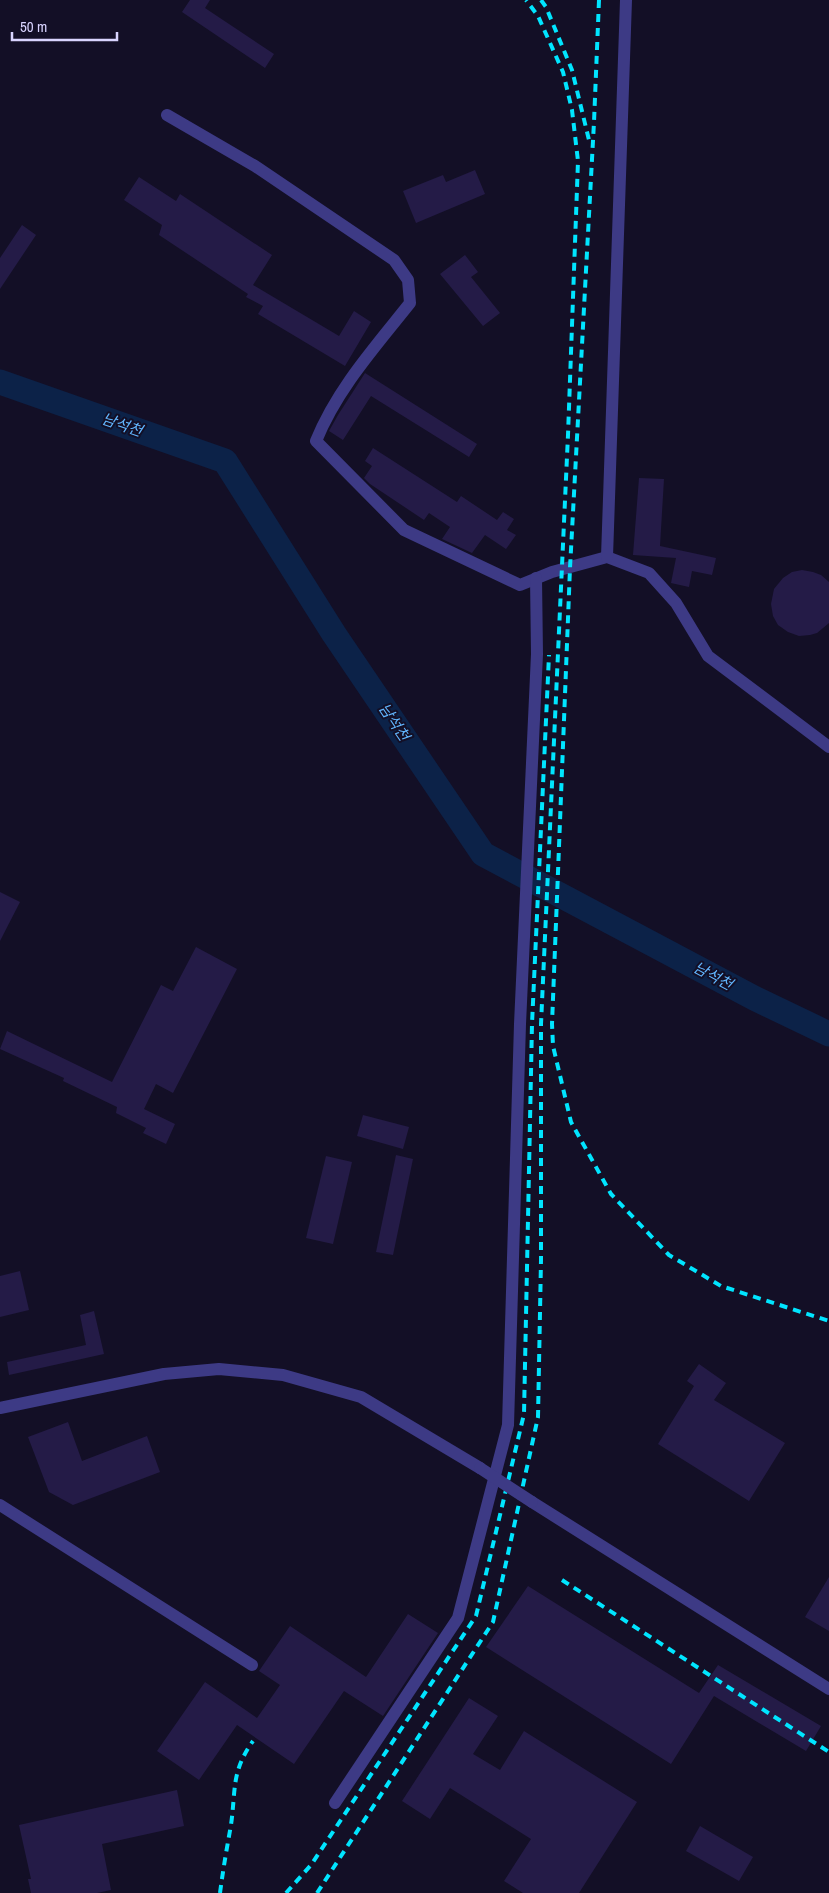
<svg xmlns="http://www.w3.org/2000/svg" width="829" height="1893" viewBox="0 0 829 1893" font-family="'Archivo Narrow','Noto Sans KR',sans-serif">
  <rect width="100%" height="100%" fill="#130f26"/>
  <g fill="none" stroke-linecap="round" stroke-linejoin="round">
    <!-- river -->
    <polyline stroke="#0c2248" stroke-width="25" points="0,382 225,461 334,634 483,854 754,998 829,1034"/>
  </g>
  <!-- building -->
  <g fill="#241b47">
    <polygon points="190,0 210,0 205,8 274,54 265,68 182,12"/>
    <polygon points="475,170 485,194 416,223 403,191 443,175 446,182"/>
    <polygon points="139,177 176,201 180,194 272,255 253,285 339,336 354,311 371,322 345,366 258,314 263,306 246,297 248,294 159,235 162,225 124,200"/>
    <polygon points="22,225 36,235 0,289 0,258"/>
    <polygon points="465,255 478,272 471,277 500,313 483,326 440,274"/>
    <polygon points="365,373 477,444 469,457 371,396 343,440 329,431 338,415"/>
    <polygon points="373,448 457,502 461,496 497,520 503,512 514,519 507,530 516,535 506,549 485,535 472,553 442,539 450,527 429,513 424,520 370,484 364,478 372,466 365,461"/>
    <polygon points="639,478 664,479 660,546 716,558 712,575 692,571 689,587 671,583 676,558 633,555"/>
    <polygon points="802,570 813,572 821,575 829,582 829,623 817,633 810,635 799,636 788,632 778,625 773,616 771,604 774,589 783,578 792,572"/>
    <polygon points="0,892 20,902 0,941"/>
    <polygon points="196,947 237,969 173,1093 156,1084 144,1109 175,1124 166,1144 143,1133 146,1128 116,1113 117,1107 63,1081 64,1078 0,1049 7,1031 112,1082 161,985 173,991"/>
    <polygon points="363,1115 409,1127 403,1149 357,1136"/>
    <polygon points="396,1155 413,1159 393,1255 376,1252"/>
    <polygon points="326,1156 352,1162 333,1244 306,1238"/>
    <polygon points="20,1271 29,1310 0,1317 0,1276"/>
    <polygon points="94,1311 104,1354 9,1375 7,1362 86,1345 80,1315"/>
    <polygon points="699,1364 726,1383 714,1400 785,1443 749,1501 658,1444 694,1386 687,1381"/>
    <polygon points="68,1422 82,1461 147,1436 160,1472 73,1505 49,1492 28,1437"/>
    <polygon points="829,1577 829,1631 805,1617"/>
    <polygon points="528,1586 699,1693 718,1665 821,1726 806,1751 714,1696 671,1764 486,1647"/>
    <polygon points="408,1614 438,1633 383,1716 344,1691 294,1764 237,1725 199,1780 157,1751 205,1682 257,1718 280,1685 259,1671 290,1626 366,1677"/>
    <polygon points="469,1698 498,1716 473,1754 500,1770 524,1731 637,1802 579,1893 523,1893 504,1881 531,1839 450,1788 430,1819 402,1801"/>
    <polygon points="177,1790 184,1826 102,1844 111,1890 97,1893 31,1893 28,1879 31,1879 19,1825"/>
    <polygon points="700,1826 753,1857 739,1881 686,1851"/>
  </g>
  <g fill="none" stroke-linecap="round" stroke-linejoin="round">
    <!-- minor -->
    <g stroke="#3d3a85" stroke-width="12">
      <path d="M167 115 255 166 394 260 408 280 410 303C375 347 337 389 316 441L404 530 520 585 552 572 607 557 649 573 676 603 708 656 829 747"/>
      <polyline points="607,557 626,0"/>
      <polyline points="0,1408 164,1374 219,1369 283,1375 361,1397 480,1468"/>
      <polyline points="532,1502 829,1689"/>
      <polyline points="0,1505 252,1665"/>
      <polyline points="335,1803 458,1618 508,1425 520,1024 537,654 536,578"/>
    </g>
    <!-- rail -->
    <g stroke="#00e5ff" stroke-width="4" stroke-dasharray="8 6" stroke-linecap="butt">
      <polyline points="541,0 546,7 572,70 589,140"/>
      <polyline points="599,0 594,122 570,568 552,1024 553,1046 571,1122 611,1194 669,1255 721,1286 829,1321"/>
      <polyline points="562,1580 829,1752"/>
      <path d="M220 1893C223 1870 227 1847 231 1825 236 1789 231 1772 253 1741"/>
      <polyline points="286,1893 311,1865 476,1616 524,1414 532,1024 549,655"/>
      <polyline points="317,1893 493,1622 538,1417 541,1260 541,1024 568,435 578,161 572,110 563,72 538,16 526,0"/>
    </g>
    <!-- minor-bridge -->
    <polyline stroke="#3d3a85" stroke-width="12" points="480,1468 532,1502"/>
  </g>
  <g text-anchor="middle" stroke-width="4" stroke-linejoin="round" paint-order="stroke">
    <!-- water labels -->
    <g font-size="15" font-style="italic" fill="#62b6ff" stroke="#130f26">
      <text transform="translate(122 425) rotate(19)" y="5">남석천</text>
      <text transform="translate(394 722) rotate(56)" y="5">남석천</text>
      <text transform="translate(713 976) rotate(28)" y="5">남석천</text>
    </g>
  </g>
  <!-- scale -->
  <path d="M12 32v8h105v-8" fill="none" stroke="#d9d4ff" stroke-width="2.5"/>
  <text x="20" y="32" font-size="15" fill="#d9d4ff" stroke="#130f26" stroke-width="4" paint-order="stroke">50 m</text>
</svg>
